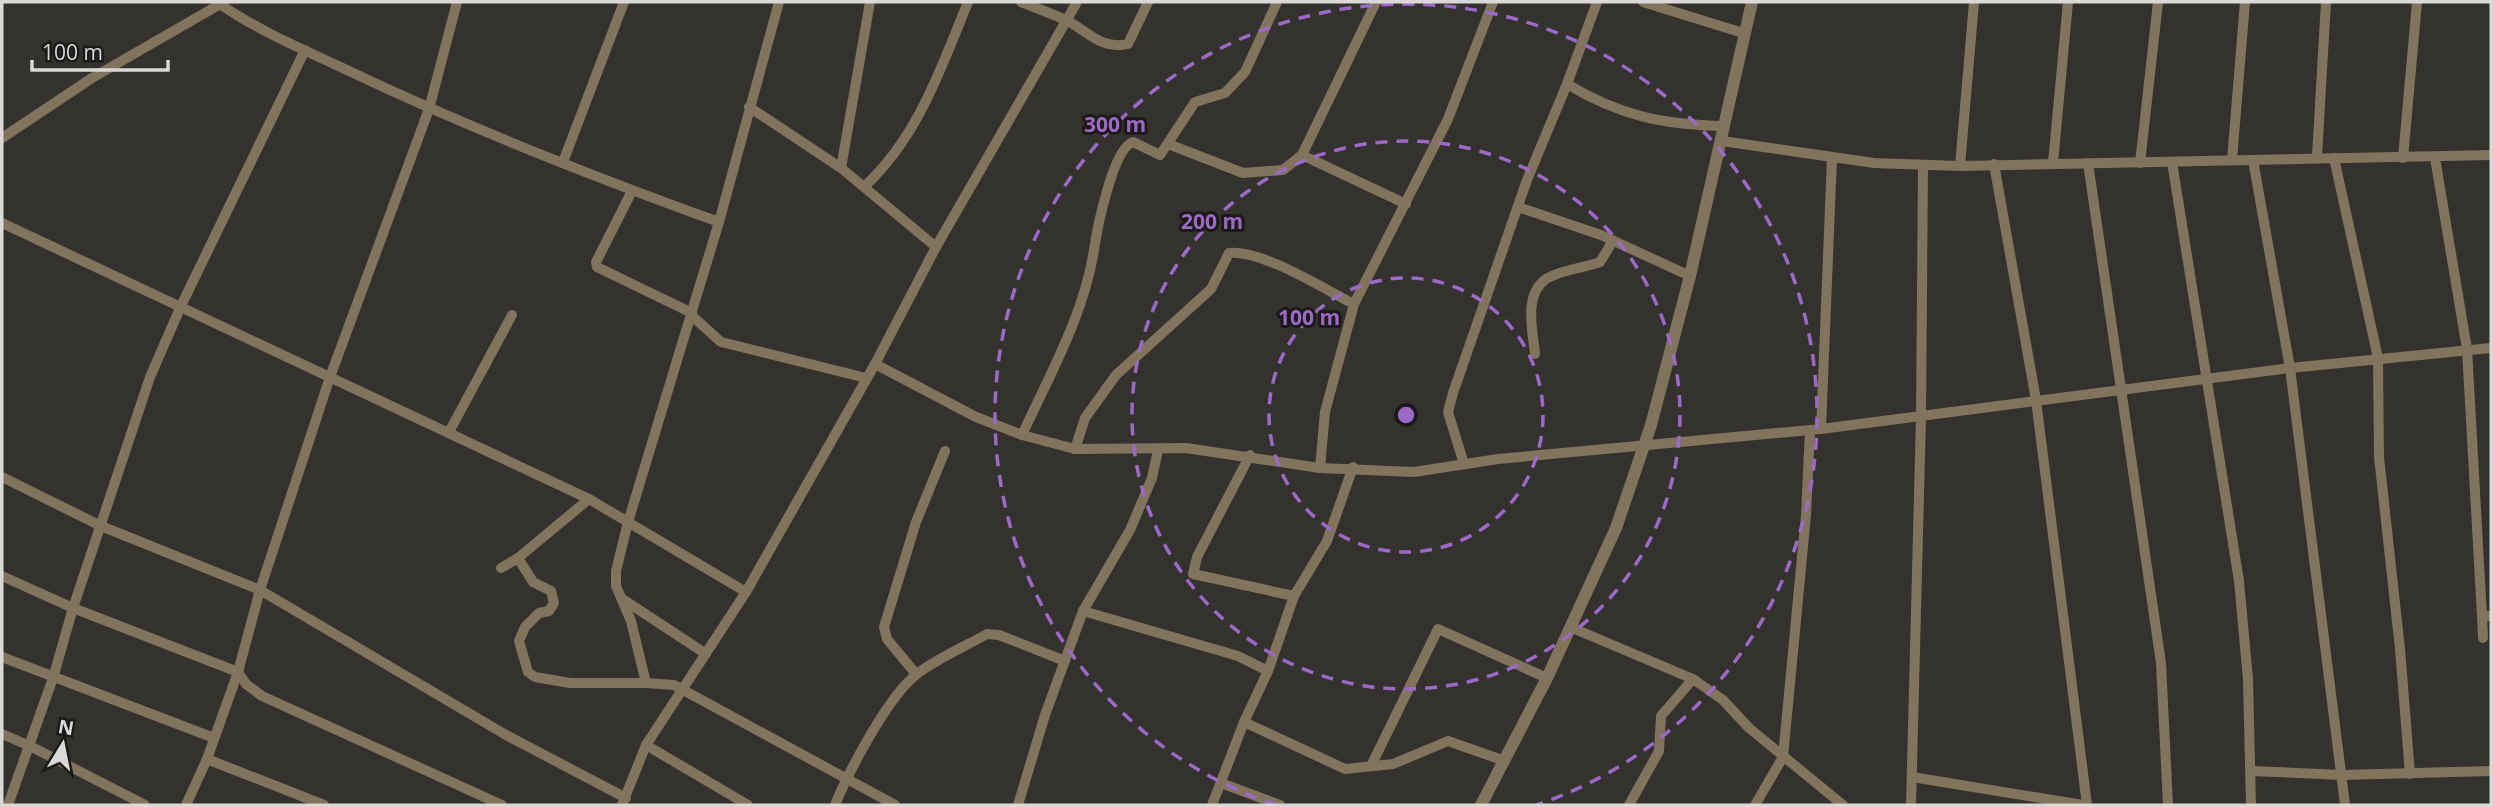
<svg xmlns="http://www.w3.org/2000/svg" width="2493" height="807" viewBox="0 0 2493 807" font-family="'Open Sans',sans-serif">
  <rect width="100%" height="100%" fill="#34322f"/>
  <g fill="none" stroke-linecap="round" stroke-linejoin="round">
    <!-- minor -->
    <g stroke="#82735c" stroke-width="10">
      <path d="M217 2C256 30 305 50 349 71 469 128 594 177 719 222"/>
      <polyline points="779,2 719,222 628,522 616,571 616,586 631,621 646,683 674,685 895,805"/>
      <path d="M1021 2C1036 8 1053 14 1068 21 1088 32 1102 50 1128 44L1148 2"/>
      <polyline points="1643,2 1743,33"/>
      <path d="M1567 84C1620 116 1664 125 1725 126"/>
      <polyline points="749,107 841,168 936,247"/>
      <polyline points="2,138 92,78 224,2"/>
      <polyline points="1722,141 1874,163 1960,166 2491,155"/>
      <polyline points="1168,144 1243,173 1283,170 1302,155 1376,2"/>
      <polyline points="1302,155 1406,204"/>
      <polyline points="2317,156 2326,2"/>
      <polyline points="2334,158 2378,358 2379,457 2400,649 2410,774"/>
      <polyline points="2403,158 2417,2"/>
      <polyline points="2435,158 2467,349 2482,616 2491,616"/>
      <polyline points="2232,160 2245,2"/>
      <polyline points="2253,160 2290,368 2345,805"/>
      <polyline points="563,162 624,2"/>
      <polyline points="2172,162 2239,581 2248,679 2251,805"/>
      <polyline points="2053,163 2068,2"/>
      <polyline points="2088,163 2161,663 2168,805"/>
      <polyline points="2140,163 2158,2"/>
      <polyline points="1994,164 2036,400 2087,805"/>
      <polyline points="1960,166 1974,2"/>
      <polyline points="841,168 870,2"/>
      <path d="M865 186C918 137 941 68 968 2"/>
      <polyline points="632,191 596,262 597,267 692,313"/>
      <polyline points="1518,207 1601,235 1690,276"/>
      <polyline points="2,223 589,499 746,592"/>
      <polyline points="691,315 721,342 866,378"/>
      <path d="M1535 354C1533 332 1523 295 1546 279 1559 270 1584 268 1600 262L1613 241"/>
      <polyline points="875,364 976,417 1022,435 1075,449 1186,448 1320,468 1414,472 1498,459 1821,429 2290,368 2491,348"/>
      <polyline points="1821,429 1832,158"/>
      <polyline points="449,432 512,315"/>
      <path d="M1022 435C1049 376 1084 315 1094 250 1097 229 1113 148 1133 142L1160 155 1195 102 1225 93 1245 72 1277 2"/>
      <path d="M1075 449 1085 418 1116 375 1211 289 1229 253C1261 249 1324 289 1354 304"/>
      <polyline points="1250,455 1197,557 1193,574 1294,596"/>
      <polyline points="1464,464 1448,412 1453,393 1527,180 1567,84 1597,2"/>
      <polyline points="1320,468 1325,412 1354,304 1448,119 1493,2"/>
      <polyline points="2,477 101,526 260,590 506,735 626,798"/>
      <polyline points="518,558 533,582 551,591 554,603 549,611 539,613 525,627 519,641 528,672 535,677 570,683 646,683"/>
      <polyline points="501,568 518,558 589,499"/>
      <polyline points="2,576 73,608 238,672 246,684 262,696 502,805"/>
      <polyline points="624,600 706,654"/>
      <polyline points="1083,611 1238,656 1268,671"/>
      <polyline points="2482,616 2483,638"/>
      <polyline points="1570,627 1693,679 1723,700 1749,728 1843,805"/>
      <polyline points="2,657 214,738"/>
      <polyline points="916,674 887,639 884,627 916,522 945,451"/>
      <polyline points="1244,722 1345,769 1393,764 1448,741 1505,761"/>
      <polyline points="2,734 30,746 145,805"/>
      <polyline points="646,745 748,805"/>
      <polyline points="207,759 324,805"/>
      <polyline points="1371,766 1438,629 1547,678"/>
      <polyline points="2252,771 2342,775 2491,771"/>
      <polyline points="1912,777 2083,805"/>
      <polyline points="1221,783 1280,805"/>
      <polyline points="8,805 53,678 73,608 150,377 181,306 305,50"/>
      <polyline points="186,805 207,759 238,672 260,590 330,377 429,109 457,2"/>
      <polyline points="622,805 646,745 746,592 875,364 936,247 1077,2"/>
      <path d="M835 805C849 771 888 696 917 674 938 658 964 647 987 634L999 635 1065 661"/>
      <polyline points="1018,805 1045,715 1083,611 1130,530 1152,478 1158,450"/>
      <polyline points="1212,805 1244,722 1268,671 1294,596 1327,541 1353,467"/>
      <polyline points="1629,805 1659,751 1661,716 1693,679"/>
      <polyline points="1755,805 1783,757 1806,515 1810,430"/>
      <polyline points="1911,805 1921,417 1923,165"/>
    </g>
    <!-- tertiary -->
    <polyline stroke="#82735c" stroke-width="12" points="1481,805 1547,678 1616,528 1651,425 1690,276 1752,2"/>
  </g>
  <!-- distance rings -->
  <g fill="none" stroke="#9d69c7" stroke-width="3.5" stroke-dasharray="12 9">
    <circle cx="1406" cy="415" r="137"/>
    <circle cx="1406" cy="415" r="274"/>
    <path d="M1276 805A411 411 0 1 1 1536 805"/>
  </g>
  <circle cx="1406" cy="415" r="10" fill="#9d69c7" stroke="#1b1a19" stroke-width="3.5"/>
  <g font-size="21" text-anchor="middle" font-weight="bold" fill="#9d69c7" stroke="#1b1a19" stroke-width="6" stroke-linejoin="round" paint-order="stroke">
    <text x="1115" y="132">300 m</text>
    <text x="1212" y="229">200 m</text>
    <text x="1309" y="325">100 m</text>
  </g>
  <!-- border -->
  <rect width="2493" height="807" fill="none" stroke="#dbd9d7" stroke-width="7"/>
  <!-- north arrow -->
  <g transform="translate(63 744) rotate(10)" stroke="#1b1a19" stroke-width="5" paint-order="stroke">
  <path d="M0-5L12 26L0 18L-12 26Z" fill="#dbd9d7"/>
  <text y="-10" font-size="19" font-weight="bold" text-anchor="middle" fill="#dbd9d7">N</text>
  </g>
  <!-- scale -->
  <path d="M32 60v10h136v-10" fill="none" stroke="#dbd9d7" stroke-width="3.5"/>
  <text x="42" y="60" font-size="21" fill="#dbd9d7" stroke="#1b1a19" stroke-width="5" paint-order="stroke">100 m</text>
</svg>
